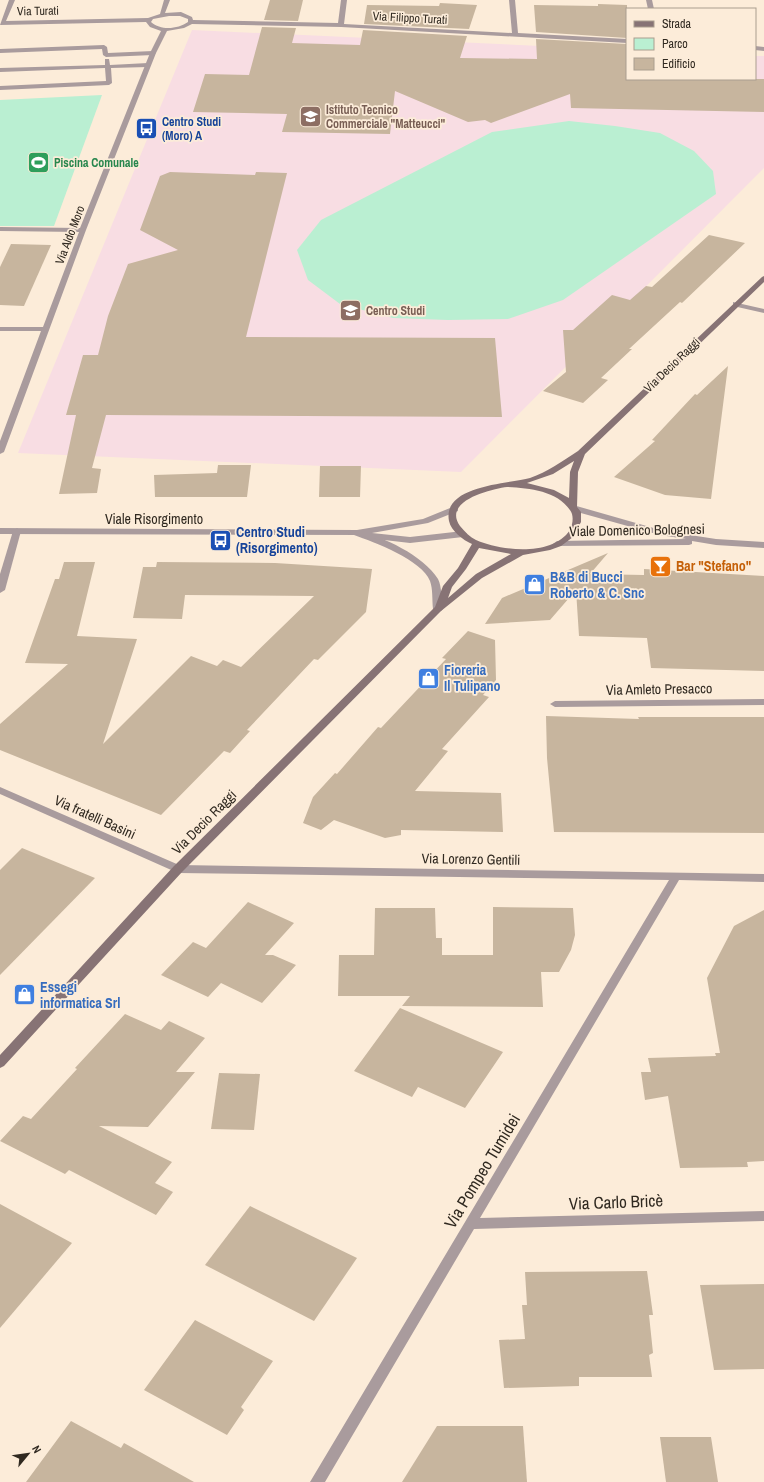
<svg xmlns="http://www.w3.org/2000/svg" width="764" height="1482" viewBox="0 0 764 1482" font-family="'Archivo Narrow',sans-serif">
  <rect width="100%" height="100%" fill="#fcecd9"/>
  <!-- education -->
  <polygon fill="#f8dde3" points="192,30 627,50 627,79 755,79 755,56 764,56 764,168 461,472 18,453"/>
  <!-- green -->
  <g fill="#baefd2">
    <polygon points="102,95 54,226 0,226 0,100"/>
    <polygon points="569,121 615,126 660,133 694,151 713,171 716,194 563,300 508,319 448,320 393,318 340,304 308,280 297,250 321,220 492,132"/>
  </g>
  <!-- building -->
  <g fill="#c7b59e">
    <polygon points="270,0 303,0 298,21 264,20"/>
    <polygon points="440,3 477,5 469,29 364,24 367,5 439,6"/>
    <polygon points="598,4 627,5 627,38 536,32 534,5 598,6"/>
    <polygon points="262,27 296,28 292,43 360,45 363,30 467,36 460,58 537,59 536,39 627,44 627,79 764,79 764,112 571,108 570,94 491,123 485,120 468,122 395,91 390,134 282,132 287,114 193,112 205,74 249,75"/>
    <polygon points="170,172 255,175 256,172 287,173 246,337 495,338 502,417 106,415 92,468 101,469 97,493 59,494 76,415 66,415 83,355 98,355 108,316 128,264 178,250 140,230 160,176"/>
    <polygon points="709,235 745,243 682,303 680,302 629,349 632,349 601,378 608,380 583,403 543,391 566,372 563,330 573,330 612,295 630,300 646,286 652,287"/>
    <polygon points="11,244 51,245 24,306 0,305 0,267"/>
    <polygon points="728,366 711,499 665,495 614,477 655,441 652,440 695,394 697,395"/>
    <polygon points="218,465 251,465 247,497 155,497 154,475 217,473"/>
    <polygon points="320,466 361,466 360,497 319,497"/>
    <polygon points="608,553 590,574 644,575 644,569 764,576 764,671 651,668 647,638 579,636 576,590 550,620 485,624 502,598"/>
    <polygon points="64,562 95,562 77,636 137,639 103,744 191,656 217,666 223,660 241,667 314,596 185,595 182,619 133,618 143,567 156,567 157,562 275,563 372,569 366,612 318,660 314,659 247,730 250,731 230,753 224,751 161,815 0,750 0,724 68,664 25,663 55,579 59,579"/>
    <polygon points="468,631 495,640 496,680 483,695 489,697 442,749 448,751 415,791 501,793 503,832 401,830 401,835 385,838 334,820 321,830 303,823 313,797 335,773 337,774 378,727 381,728 446,659 442,658"/>
    <polygon points="546,716 639,719 638,717 764,717 764,833 554,832 547,758"/>
    <polygon points="22,848 95,878 0,975 0,870"/>
    <polygon points="248,902 294,923 265,955 273,955 296,965 262,1003 221,983 208,997 161,975 193,942 206,948"/>
    <polygon points="493,907 573,908 575,935 571,950 559,972 541,972 543,1007 402,1006 410,996 338,996 339,955 374,955 375,908 435,908 436,938 442,938 442,955 493,955"/>
    <polygon points="764,910 764,1161 747,1162 748,1167 680,1168 668,1096 645,1100 641,1072 651,1072 648,1058 716,1056 715,1053 720,1053 707,978 734,926"/>
    <polygon points="400,1008 503,1052 465,1108 418,1087 412,1097 354,1071"/>
    <polygon points="125,1014 161,1030 169,1021 205,1038 176,1072 195,1072 148,1127 99,1126 172,1162 155,1183 173,1192 156,1215 69,1170 65,1174 0,1141 23,1116 31,1119 77,1069 75,1068"/>
    <polygon points="219,1073 260,1074 254,1130 211,1129"/>
    <polygon points="0,1204 72,1243 0,1328"/>
    <polygon points="250,1206 357,1258 314,1321 205,1265"/>
    <polygon points="647,1271 653,1315 649,1315 653,1353 649,1355 652,1377 579,1377 579,1386 504,1388 499,1340 525,1339 522,1305 527,1305 525,1272"/>
    <polygon points="764,1284 764,1369 714,1370 700,1285"/>
    <polygon points="195,1320 273,1361 241,1407 244,1410 227,1435 144,1390"/>
    <polygon points="71,1421 121,1448 124,1443 194,1482 26,1482"/>
    <polygon points="437,1426 523,1426 527,1482 402,1482"/>
    <polygon points="660,1437 711,1437 718,1482 666,1482"/>
  </g>
  <g fill="none" stroke-linecap="round" stroke-linejoin="round">
    <!-- service -->
    <g fill="#a99b9d" fill-rule="evenodd">
      <polygon points="104,45 107,47 108,53 153,51 156,53 153,55 106,57 103,55 102,49 0,53 0,49"/>
      <polygon points="105,59 109,59 110,65 148,63 151,65 148,67 111,68 112,83 109,85 0,90 0,86 106,81 105,68 0,72 0,68 105,65"/>
    </g>
    <!-- minor -->
    <g fill="#a99b9d" fill-rule="evenodd">
      <path d="M9 0H15L6 21 148 18 160 14 164 0H170L165 13 181 12 192 17 193 20 338 23 341 0H347L344 24 512 33 509 0H515L518 33 627 39V43L341 27 192 24 184 28 167 31 156 53 86 230 4 452 0 454V441L41 331H0V327H43L79 232 0 231V227L80 228 150 53 161 31 150 27 146 22 0 25ZM169 16H180L188 19V22C178 29 161 31 151 22L153 19Z"/>
      <polygon points="646,0 652,0 654,9 648,9"/>
      <polygon points="755,46 764,47 764,51 755,50"/>
      <polygon points="733,302 764,309 764,313 733,306"/>
      <polygon points="17,528 21,531 5,590 0,593 0,574 13,531"/>
      <path d="M357 530C383 537 423 555 438 579 442 586 441 600 443 609L441 611 438 612 433 609C432 600 433 589 430 581 422 560 374 542 354 535L353 533 354 531Z"/>
      <polygon points="764,699 764,705 555,707 550,704 555,701"/>
      <polygon points="0,787 179,865 764,874 764,882 679,880 480,1218 764,1211 764,1221 474,1229 325,1482 310,1482 669,880 178,873 0,794"/>
    </g>
    <!-- tertiary -->
    <g fill="#a99b9d" fill-rule="evenodd">
      <polygon points="573,505 664,531 716,539 764,542 764,548 716,545 692,541 692,544 689,545 554,546 553,544 557,541 686,539 660,535 570,510 569,508"/>
      <polygon points="455,506 458,507 458,511 428,523 372,533 410,537 463,531 467,534 463,537 410,543 367,538 363,535 0,534 0,528 357,530 423,519"/>
    </g>
    <!-- secondary -->
    <path fill="#877375" fill-rule="evenodd" d="M764 276V282L585 454 578 472 577 507 581 512V522L573 537 561 546 550 550 523 555 482 578 441 611 182 872 4 1066 0 1068V1055L174 866 435 607 443 586 458 568 472 544C463 540 451 531 449 521 442 485 509 484 530 478 547 472 563 461 578 451L762 277ZM574 461 570 472 569 498 554 490 527 483 553 474ZM507 487C529 488 557 491 570 510 574 515 573 524 570 530 552 557 501 551 476 540 470 537 465 532 460 526 442 501 491 489 507 487ZM479 548 511 554 476 574 448 598 452 587 466 569Z"/>
  </g>
  <!-- icons -->
  <defs>
    <symbol id="school-square" viewBox="-11 -11 22 22"><rect x="-9" y="-9" width="18" height="18" rx="4" fill="#8d6e63" stroke="#fcecd9"/><path d="M0-5L7-2L0 1L-7-2ZM-4 1L0 2.5L4 1V4Q0 6-4 4Z" fill="#fff"/></symbol>
    <symbol id="bus-square" viewBox="-11 -11 22 22"><rect x="-9" y="-9" width="18" height="18" rx="4" fill="#1a4fb4" stroke="#fcecd9"/><path d="M-5-6H5V4H4V6H2V4H-2V6H-4V4H-5ZM-3.5-4V0h7V-4ZM-3.5 1.2v1.5H-2V1.2ZM2 1.2v1.5H3.5V1.2Z" fill="#fff"/></symbol>
    <symbol id="stadium-square" viewBox="-11 -11 22 22"><rect x="-9" y="-9" width="18" height="18" rx="4" fill="#2e9e5b" stroke="#fcecd9"/><path d="M0-5a6.5 5 0 1 0 0 10a6.5 5 0 1 0 0-10ZM-3.5-1.8h7v3.6h-7Z" fill="#fff"/></symbol>
    <symbol id="bar-square" viewBox="-11 -11 22 22"><rect x="-9" y="-9" width="18" height="18" rx="4" fill="#e8710a" stroke="#fcecd9"/><path d="M-6-5H6L.8 .8V4.5H3.5V6h-7V4.5H-.8V.8Z" fill="#fff"/></symbol>
    <symbol id="shop-square" viewBox="-11 -11 22 22"><rect x="-9" y="-9" width="18" height="18" rx="4" fill="#3f7fe0" stroke="#fcecd9"/><path d="M-5-2.5h2.3a2.7 3.5 0 0 1 5.4 0H5L5.5 6h-11ZM-1.5-2.5h3a1.5 2.3 0 0 0-3 0Z" fill="#fff"/></symbol>
  </defs>
  <g fill-rule="evenodd">
    <use href="#school-square" x="298" y="104" width="25" height="25"/>
    <use href="#bus-square" x="134" y="116" width="25" height="25"/>
    <use href="#stadium-square" x="26" y="150" width="25" height="25"/>
    <use href="#school-square" x="338" y="298" width="25" height="25"/>
    <use href="#bus-square" x="208" y="528" width="25" height="25"/>
    <use href="#bar-square" x="648" y="554" width="25" height="25"/>
    <use href="#shop-square" x="522" y="572" width="25" height="25"/>
    <use href="#shop-square" x="416" y="666" width="25" height="25"/>
    <use href="#shop-square" x="12" y="982" width="25" height="25"/>
  </g>
  <g text-anchor="middle" stroke-width="3.5" stroke-linejoin="round" paint-order="stroke">
    <!-- far-street labels -->
    <g font-size="12" fill="#302920" stroke="#fcecd9">
      <text transform="translate(38 11) rotate(-1)" y="4">Via Turati</text>
      <text transform="translate(410 18) rotate(3)" y="4">Via Filippo Turati</text>
      <text transform="translate(70 235) rotate(-69)" y="4">Via Aldo Moro</text>
      <text transform="translate(672 365) rotate(-44)" y="4">Via Decio Raggi</text>
    </g>
    <!-- far-education labels -->
    <g font-size="12" font-weight="bold" fill="#785e54" stroke="#fcecd9" text-anchor="start">
      <text x="326" y="114">Istituto Tecnico<tspan x="326" dy="14">Commerciale "Matteucci"</tspan></text>
      <text x="366" y="315">Centro Studi</text>
    </g>
    <!-- far-transit labels -->
    <g font-size="12" font-weight="bold" fill="#164399" stroke="#fcecd9" text-anchor="start">
      <text x="162" y="126">Centro Studi<tspan x="162" dy="14">(Moro) A</tspan></text>
    </g>
    <!-- far-leisure labels -->
    <g font-size="12" font-weight="bold" fill="#27864d" stroke="#fcecd9" text-anchor="start">
      <text x="54" y="167">Piscina Comunale</text>
    </g>
    <!-- street labels -->
    <g font-size="14" fill="#302920" stroke="#fcecd9">
      <text x="154" y="524">Viale Risorgimento</text>
      <text transform="translate(637 530) rotate(-1)" y="5">Viale Domenico Bolognesi</text>
      <text transform="translate(659 689) rotate(-1)" y="5">Via Amleto Presacco</text>
      <text transform="translate(95 817) rotate(24)" y="5">Via fratelli Basini</text>
      <text transform="translate(204 822) rotate(-45)" y="5">Via Decio Raggi</text>
      <text transform="translate(471 859) rotate(1)" y="5">Via Lorenzo Gentili</text>
    </g>
    <!-- transit labels -->
    <g font-size="14" font-weight="bold" fill="#164399" stroke="#fcecd9" text-anchor="start">
      <text x="236" y="537">Centro Studi<tspan x="236" dy="16">(Risorgimento)</tspan></text>
    </g>
    <!-- food labels -->
    <g font-size="14" font-weight="bold" fill="#c56008" stroke="#fcecd9" text-anchor="start">
      <text x="676" y="571">Bar "Stefano"</text>
    </g>
    <!-- shop labels -->
    <g font-size="14" font-weight="bold" fill="#366cbe" stroke="#fcecd9" text-anchor="start">
      <text x="550" y="582">B&amp;B di Bucci<tspan x="550" dy="16">Roberto &amp; C. Snc</tspan></text>
      <text x="444" y="675">Fioreria<tspan x="444" dy="16">Il Tulipano</tspan></text>
      <text x="40" y="992">Essegi<tspan x="40" dy="16">informatica Srl</tspan></text>
    </g>
    <!-- near-street labels -->
    <g font-size="17" fill="#302920" stroke="#fcecd9">
      <text transform="translate(482 1171) rotate(-59)" y="6">Via Pompeo Tumidei</text>
      <text transform="translate(616 1202) rotate(-2)" y="6">Via Carlo Bricè</text>
    </g>
  </g>
  <!-- legend -->
  <rect x="626" y="8" width="130" height="72" fill="#fcecd9" stroke="#aa9e8f"/>
  <rect x="634" y="21" width="20" height="6" fill="#877375" stroke="#aa9e8f"/>
  <text x="662" y="28" font-size="12" fill="#302920">Strada</text>
  <rect x="634" y="38" width="20" height="12" fill="#baefd2" stroke="#aa9e8f"/>
  <text x="662" y="48" font-size="12" fill="#302920">Parco</text>
  <rect x="634" y="58" width="20" height="12" fill="#c7b59e" stroke="#aa9e8f"/>
  <text x="662" y="68" font-size="12" fill="#302920">Edificio</text>
  <!-- north arrow -->
  <g transform="translate(28 1454) rotate(61)" stroke="#fcecd9" stroke-width="3" paint-order="stroke">
  <path d="M0-3L7 15L0 10L-7 15Z" fill="#302920"/>
  <text y="-6" font-size="11" font-weight="bold" text-anchor="middle" fill="#302920">N</text>
  </g>
</svg>
